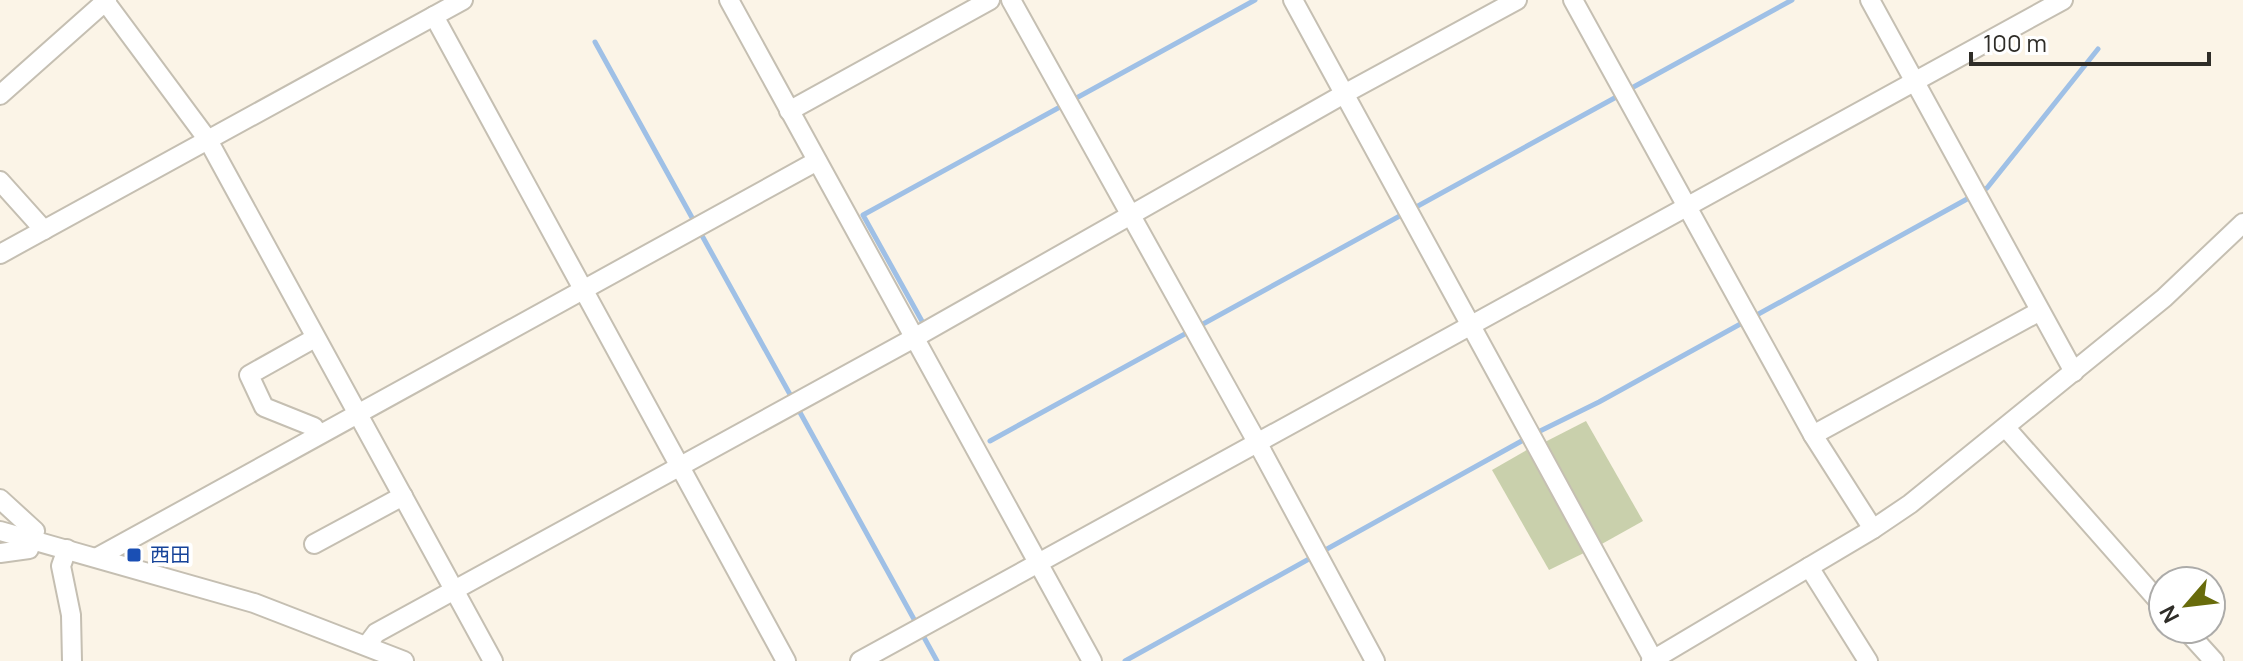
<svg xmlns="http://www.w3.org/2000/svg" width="2243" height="661" viewBox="0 0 2243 661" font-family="Manrope,'Noto Sans JP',sans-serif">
  <rect width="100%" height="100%" fill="#fbf4e7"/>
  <!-- green -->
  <g fill="#c9d0ac">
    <polygon points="1586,421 1643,521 1600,545 1543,443"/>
    <polygon points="1532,447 1588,551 1549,570 1492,470"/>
  </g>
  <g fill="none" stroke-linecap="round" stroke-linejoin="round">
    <!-- stream -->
    <g stroke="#9fc0e6" stroke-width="5">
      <polyline points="595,42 695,223"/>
      <polyline points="1628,90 1792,0"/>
      <polyline points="700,232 792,398"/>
      <polyline points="923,323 863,215 1255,0"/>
      <polyline points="797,407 937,661"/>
      <polyline points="1536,433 1599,402 1987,188 2098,49"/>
      <polyline points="990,441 1620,95"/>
      <polyline points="1125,661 1527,438"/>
    </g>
    <defs>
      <g id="minor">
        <polyline points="104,0 208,140 493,661"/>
        <polyline points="729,0 1092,661"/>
        <polyline points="1011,0 1257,442 1375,661"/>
        <polyline points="1293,0 1653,659"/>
        <polyline points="1573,0 1813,435 1873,529"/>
        <polyline points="1870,0 2074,372"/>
        <polyline points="434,16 786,661"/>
        <polyline points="0,95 107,0"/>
        <polyline points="789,111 990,0"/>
        <polyline points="0,181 44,230"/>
        <polyline points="0,254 463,0"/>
        <polyline points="315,338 249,375 264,407 314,427 318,435"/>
        <polyline points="2006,428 2163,606"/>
        <polyline points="1813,435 2040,311"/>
        <polyline points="0,499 35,531 29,549 0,553"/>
        <polyline points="0,531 254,603 404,661"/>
        <polyline points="314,544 403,496"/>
        <polyline points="67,549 61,566 71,615 72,661"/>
        <polyline points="98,557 817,161"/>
        <polyline points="1809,567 1868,661"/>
        <polyline points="2185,629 2214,661"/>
        <polyline points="367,645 376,633 914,338 1344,94 1517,0"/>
        <polyline points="860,661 2063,0"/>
        <polyline points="1651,661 1873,529 1910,504 2164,298 2243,223"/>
      </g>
    </defs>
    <!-- minor casing -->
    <use href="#minor" stroke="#c5bfb2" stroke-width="22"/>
    <!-- minor -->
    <use href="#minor" stroke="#fff" stroke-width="18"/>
  </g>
  <!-- markers -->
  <rect fill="#1a4fb4" stroke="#fff" stroke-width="3" x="126" y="547" width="16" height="16" rx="4"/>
  <g text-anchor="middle" stroke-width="8" stroke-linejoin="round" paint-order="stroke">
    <!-- transit labels -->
    <g font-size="20" fill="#164399" stroke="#fff" text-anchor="start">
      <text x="150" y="562">西田</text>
    </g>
  </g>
  <!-- north arrow -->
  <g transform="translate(2187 605) rotate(242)"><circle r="38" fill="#ffffff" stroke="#acaba9" stroke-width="2"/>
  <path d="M0-6L14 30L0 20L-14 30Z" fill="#686b0b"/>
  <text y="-12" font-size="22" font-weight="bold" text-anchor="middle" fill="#2f2d28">N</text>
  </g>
  <!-- scale -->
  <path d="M1971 52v12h238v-12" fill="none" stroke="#2f2d28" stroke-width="4"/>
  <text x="1983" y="52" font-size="24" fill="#2f2d28" stroke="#ffffff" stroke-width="6" paint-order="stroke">100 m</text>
</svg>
